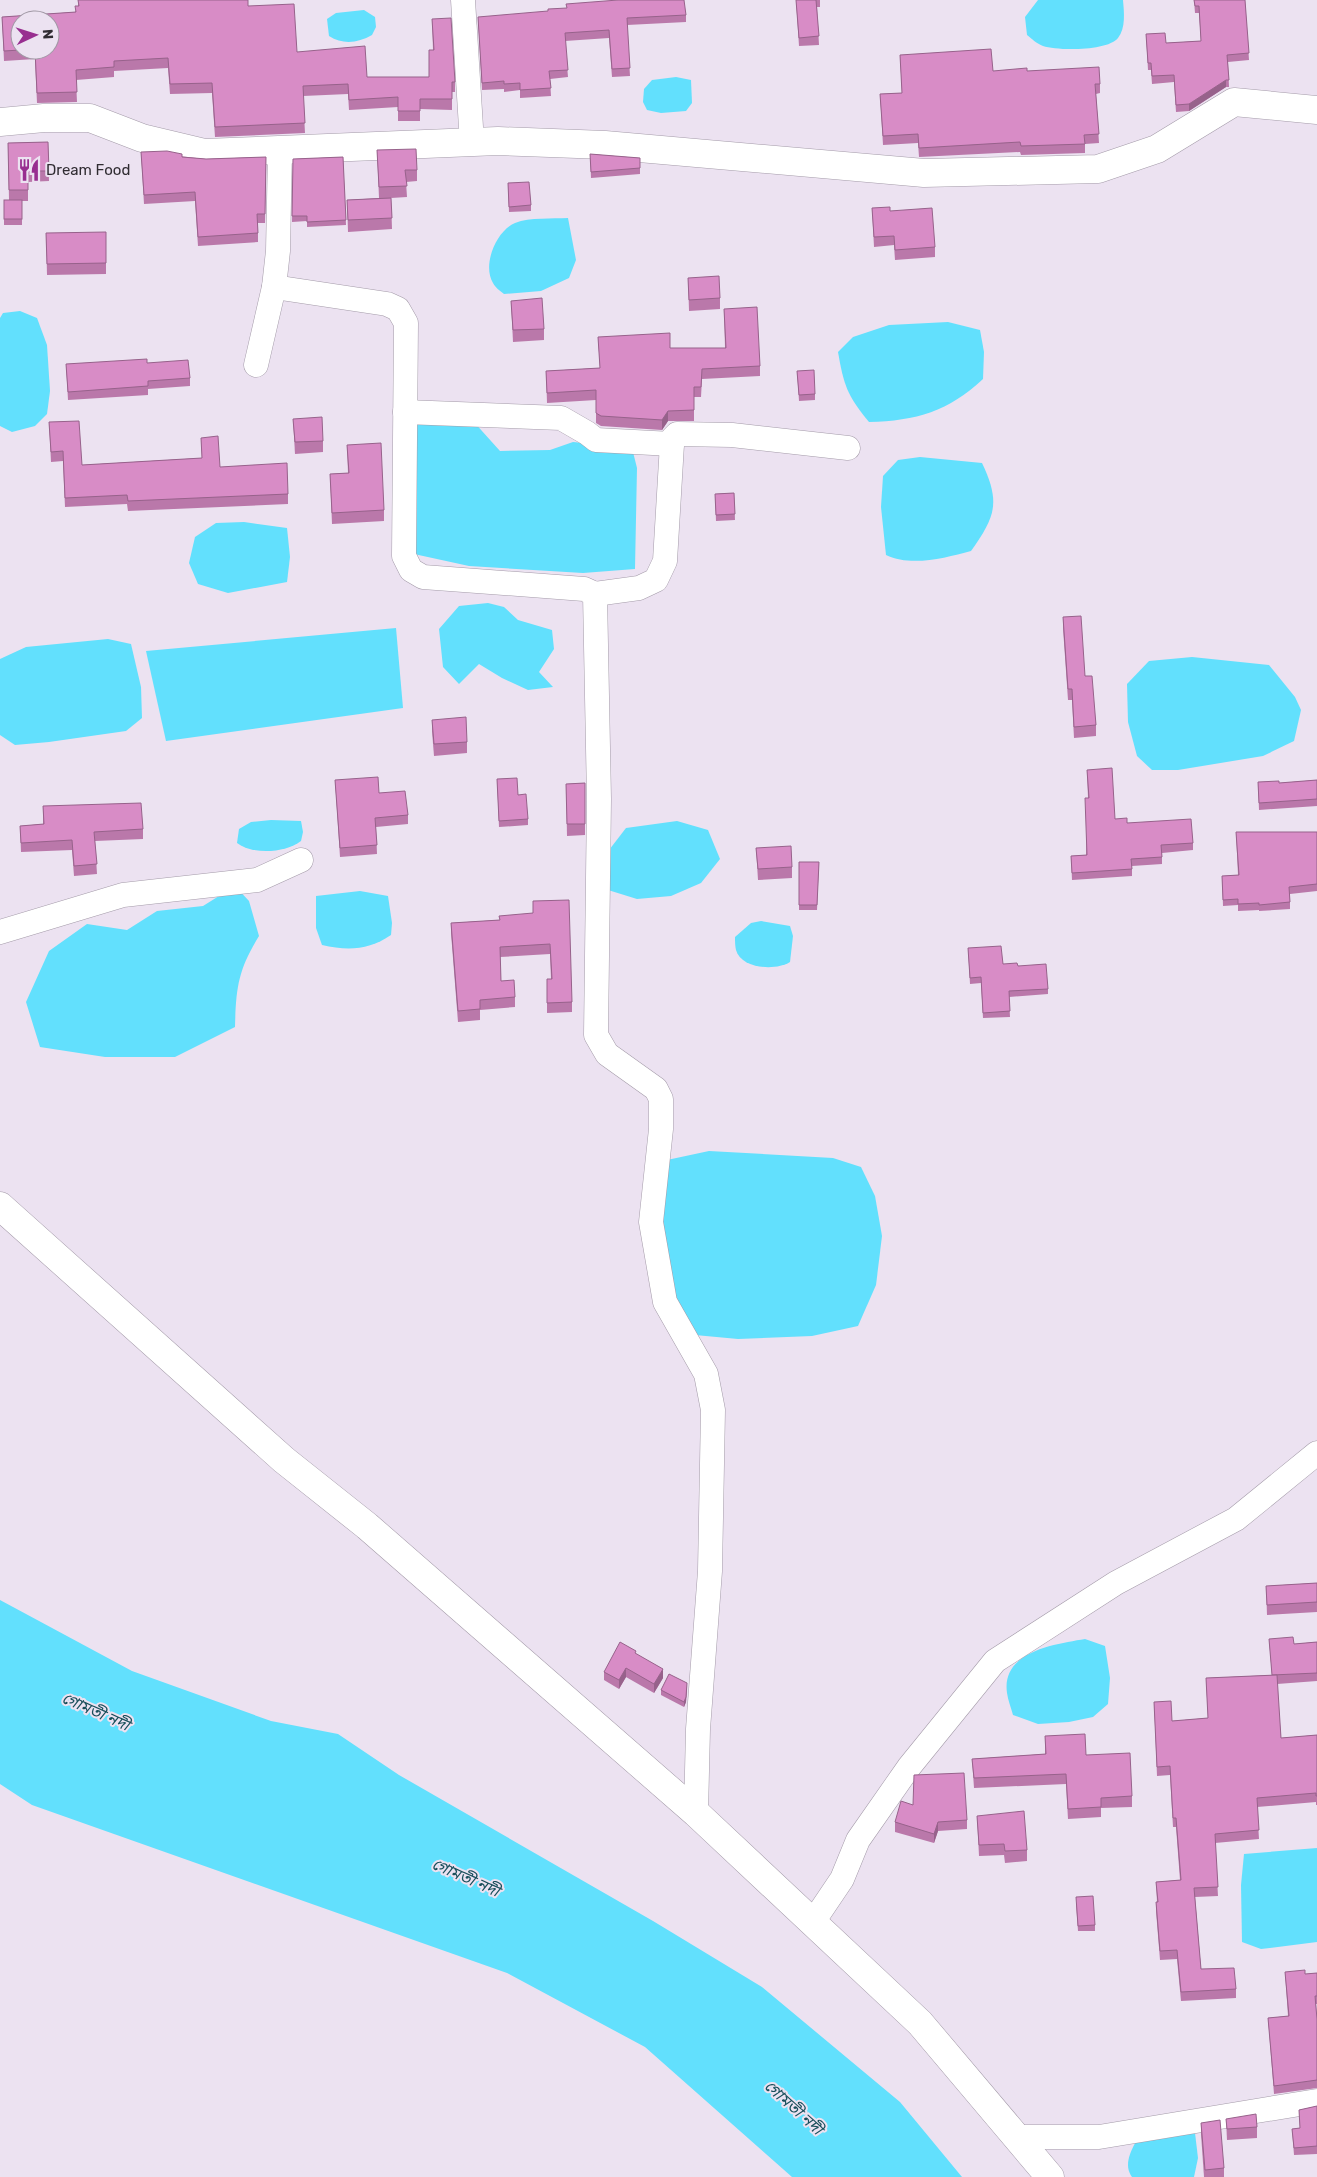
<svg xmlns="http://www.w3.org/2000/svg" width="1317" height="2177" viewBox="0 0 1317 2177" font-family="Rubik,'Noto Sans Bengali',sans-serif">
  <rect width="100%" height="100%" fill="#ece2f1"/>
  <!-- water -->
  <g fill="#62e0fd">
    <path d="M1038 0H1123C1124 12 1126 28 1118 38 1108 51 1058 51 1043 46 1037 44 1031 38 1027 35L1025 17Z"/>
    <path d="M364 10 375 17 376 27 372 35C358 43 343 45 329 36L327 19 336 13Z"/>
    <polygon points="676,77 691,80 692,103 686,111 661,113 647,110 643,102 644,89 652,80"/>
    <path d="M568 218 576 260 569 278 541 291 504 294C500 291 495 287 493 283 482 265 496 231 515 223 530 217 552 219 568 218Z"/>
    <polygon points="20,311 37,318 47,345 50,391 47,414 35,426 12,432 0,426 0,318 3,313"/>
    <path d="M948 322 980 330 984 352 983 379C949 411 916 421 869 422 847 395 844 386 838 352L853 337 889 325Z"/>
    <polygon points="473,421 500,451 550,450 573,442 604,445 631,444 637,468 635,569 583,573 469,566 414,554 410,422"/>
    <path d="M920 457 982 463C1001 503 995 517 971 551 945 558 911 567 886 555L881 507 883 476 898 460Z"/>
    <polygon points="244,522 287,528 290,557 287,582 228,593 198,584 189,563 195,537 216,523"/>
    <polygon points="488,603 504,607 518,620 552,630 554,649 539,672 553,687 528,690 502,678 479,664 459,684 443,667 439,629 459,606"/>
    <polygon points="396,628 403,708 166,741 146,651"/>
    <polygon points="108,639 131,644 141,687 142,718 126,731 49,742 15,745 0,735 0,659 26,647"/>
    <polygon points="1192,657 1269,665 1295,697 1301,710 1294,741 1263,756 1178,770 1152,770 1137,756 1128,722 1127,684 1149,661"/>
    <path d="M271 820 301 821 303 832 301 841C286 853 252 855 237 843L239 829 251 822Z"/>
    <polygon points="677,821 708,830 720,859 701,883 671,896 637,899 608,890 606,854 626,828"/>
    <path d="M235 886 249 901 259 936C238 970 236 988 235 1027L175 1057H105L40 1047 26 1002 49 951 87 924 127 930 157 911 203 906Z"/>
    <path d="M360 891 388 896 392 923 391 935C369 950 348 951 322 945L316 928V896Z"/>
    <path d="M761 921 790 926 793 936 790 962C776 971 741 969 736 950 735 946 735 941 735 937L751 923Z"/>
    <polygon points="709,1151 833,1158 861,1167 875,1196 882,1236 876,1285 858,1326 812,1336 738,1339 695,1335 664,1281 658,1215 667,1160"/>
    <polygon points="0,1600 132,1671 271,1721 338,1734 399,1775 653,1921 762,1987 900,2102 962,2177 792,2177 645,2047 507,1973 32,1805 0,1784"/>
    <path d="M1085 1639 1105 1646 1110 1678 1108 1704 1093 1717 1069 1722 1038 1724 1013 1715C1011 1708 1008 1700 1007 1693 1001 1651 1056 1644 1085 1639Z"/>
    <polygon points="1317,1848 1317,1942 1261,1949 1242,1942 1241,1885 1244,1854"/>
    <path d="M1195 2133 1198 2158 1194 2177H1132C1123 2165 1131 2150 1138 2138Z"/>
  </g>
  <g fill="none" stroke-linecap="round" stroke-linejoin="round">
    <defs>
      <g id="minor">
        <polyline points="463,0 472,143"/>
        <polyline points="274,287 387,304 398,309 406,323 404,556 411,570 423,577 584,589 595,594 599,799 596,1035 607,1054 656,1089 661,1099 661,1129 651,1222 665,1302 706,1374 713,1410 710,1571 698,1729 696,1813"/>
        <polyline points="256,365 274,287 278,251 280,151"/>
        <polyline points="405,412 561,418 587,433 596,440 672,444"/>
        <polyline points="595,594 639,588 656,580 665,561 672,444 673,438 677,434 732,435 848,448"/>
        <polyline points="0,932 123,895 257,880 301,860"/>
        <polyline points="813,1922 842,1879 858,1840 909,1767 995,1661 1116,1583 1236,1519 1317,1453"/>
        <polyline points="1017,2137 1099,2137 1317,2101"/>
      </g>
      <g id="tertiary">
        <polyline points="0,122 44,118 90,118 142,138 205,153 498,141 605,145 924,173 1098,169 1157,149 1234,102 1317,110"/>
        <polyline points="0,1206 284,1460 367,1526 696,1813 920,2023 1050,2177"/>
      </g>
    </defs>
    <!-- minor casing -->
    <use href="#minor" stroke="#a49ba9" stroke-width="25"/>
    <!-- tertiary casing -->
    <use href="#tertiary" stroke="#a49ba9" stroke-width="29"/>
    <!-- minor -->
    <use href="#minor" stroke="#fff" stroke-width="24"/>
    <!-- tertiary -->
    <use href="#tertiary" stroke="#fff" stroke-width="28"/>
  </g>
  <!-- wall -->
  <g fill="#ba78aa" fill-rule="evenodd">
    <path d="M78 0H207L248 6 297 52 367 77H429L433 50 432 19 455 82V92H452V110L420 109V121H398V107L349 110 348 94 303 96 305 133 215 137 212 93 170 94 168 68 114 71V77L76 80 77 102 37 103 35 59 4 61 2 17 75 12 78 6ZM50 20V50H20Z"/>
    <polygon points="796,0 820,0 820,7 817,7 819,45 799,46"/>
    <polygon points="1194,0 1245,0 1249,60 1228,62 1229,87 1226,87 1189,111 1176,112 1174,82 1152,84 1151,70 1148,70 1146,34 1166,43 1201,41 1199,13 1195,13"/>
    <polygon points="686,15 686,22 627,25 630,76 612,77 609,38 565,41 568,77 550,79 551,96 520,98 520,90 504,92 504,89 482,90 478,17"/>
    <polygon points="900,55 993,71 1027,71 1100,84 1100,93 1096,94 1099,143 1085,144 1085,153 1021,155 1020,152 919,157 918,143 883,145 880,94 902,93"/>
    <polygon points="48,142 49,181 28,182 28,201 22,201 22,225 4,225 4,200 9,200 8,143"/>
    <polygon points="377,150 417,170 417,181 406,182 407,197 391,198 392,229 348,232 347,200 379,198"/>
    <polygon points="141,152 206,159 266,157 265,223 258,223 258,242 198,246 195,201 144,204"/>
    <polygon points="590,154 640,158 640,174 591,178"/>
    <polygon points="343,157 346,225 307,227 307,221 292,222 293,159"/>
    <polygon points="508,183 531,205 531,211 509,212"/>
    <polygon points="872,208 890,211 935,247 935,257 895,260 894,245 874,247"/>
    <polygon points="46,233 106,263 106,274 47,275"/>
    <polygon points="688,278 720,298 720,309 689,311"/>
    <polygon points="511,301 544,329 544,340 513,342"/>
    <polygon points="724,309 760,366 760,376 702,379 701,397 694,397 694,421 668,421 662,430 601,426 596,423 596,400 547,403 546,371 600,368 598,337 670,348 725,348"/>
    <polygon points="147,363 190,378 190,386 148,389 148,395 68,400 66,364"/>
    <polygon points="797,371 815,394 815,400 799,401"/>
    <polygon points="293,419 323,441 323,452 295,454"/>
    <polygon points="49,422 82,465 202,458 201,438 220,467 288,494 288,504 128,511 127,504 65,507 63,461 51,462"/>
    <polygon points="347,445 384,510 384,521 332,524 330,474 348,473"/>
    <polygon points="734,493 735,520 716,521 715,494"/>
    <polygon points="1063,617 1085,676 1096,725 1096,736 1074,738 1072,700 1068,700 1063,628"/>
    <polygon points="432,720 467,742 467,753 434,756 432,731"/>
    <polygon points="1087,770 1115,819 1193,843 1193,850 1162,853 1162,864 1132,866 1132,876 1072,880 1071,856 1086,855 1088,798"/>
    <polygon points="497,779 518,795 528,819 528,825 499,827"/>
    <polygon points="335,780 379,793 408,815 408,824 376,827 377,854 340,857"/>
    <polygon points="1317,780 1317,806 1259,810 1258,782 1279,783"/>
    <polygon points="585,783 585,835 567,836 566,784"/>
    <polygon points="43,806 143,829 143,839 95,841 97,874 74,876 72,850 21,852 20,826 43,824"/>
    <polygon points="1236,832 1317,832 1317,891 1290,894 1290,909 1259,911 1259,910 1238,911 1238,905 1223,906 1222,876 1238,875"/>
    <polygon points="756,848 792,867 792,878 758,880"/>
    <polygon points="799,862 819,862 817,910 799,910"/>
    <polygon points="533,901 572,1002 572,1012 547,1013 547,979 551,979 550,954 500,957 501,981 515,997 515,1007 480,1010 480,1020 458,1022 451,933 451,923 499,920 533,913"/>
    <polygon points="968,948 1003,964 1018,966 1048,989 1048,994 1009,997 1010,1017 983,1018 981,983 970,984"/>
    <polygon points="1317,1583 1317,1612 1267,1615 1266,1586"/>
    <polygon points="1269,1639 1294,1644 1317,1642 1317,1681 1277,1684 1281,1738 1317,1735 1317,1805 1316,1805 1316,1802 1257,1807 1259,1839 1215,1843 1218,1896 1195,1897 1201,1969 1236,1989 1236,1998 1181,2001 1177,1959 1160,1960 1156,1911 1156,1902 1157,1902 1156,1882 1180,1880 1176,1827 1173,1827 1170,1775 1157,1776 1154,1702 1172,1721 1208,1718 1206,1678 1272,1675"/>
    <polygon points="636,1654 663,1678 654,1693 626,1677 619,1689 604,1680 604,1672"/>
    <polygon points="687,1689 686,1702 684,1707 661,1695 661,1690"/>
    <polygon points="1045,1736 1086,1755 1132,1796 1132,1807 1101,1808 1101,1817 1068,1819 1066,1784 974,1788 972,1759 1045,1754"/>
    <polygon points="977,1816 1027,1850 1027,1861 1005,1863 1004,1855 979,1856"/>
    <polygon points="967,1820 967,1829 938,1831 934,1843 895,1832 895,1822"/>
    <polygon points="1076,1903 1095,1925 1095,1931 1078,1931"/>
    <polygon points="1285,1972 1305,1974 1317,1973 1317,2004 1316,2004 1317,2019 1317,2088 1274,2094 1268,2018 1288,2016"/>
    <polygon points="1317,2106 1317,2154 1294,2155 1292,2129 1300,2128 1299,2110"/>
    <polygon points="1226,2119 1257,2127 1257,2138 1227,2140"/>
    <polygon points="1201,2123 1224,2168 1224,2177 1204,2177 1201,2134"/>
  </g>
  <!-- shaded-wall -->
  <g fill="#97628b">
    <polygon points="1226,80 1226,87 1189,111 1189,104"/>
    <polygon points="668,411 668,421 662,430 662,420"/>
    <polygon points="626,1668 626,1677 619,1689 619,1680"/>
    <polygon points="663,1669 663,1678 654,1693 654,1684"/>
    <polygon points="687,1683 686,1702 684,1707 684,1702"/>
    <polygon points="938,1822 938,1831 934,1843 934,1834"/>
  </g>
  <!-- building -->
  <g fill="#d88cc6" stroke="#97628b">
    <polygon points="78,0 248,0 248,6 294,4 297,52 365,46 367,77 429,77 429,50 434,50 432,19 451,18 455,82 452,82 452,99 420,99 420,111 398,111 398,97 349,100 348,84 303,86 305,123 215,127 212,83 170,84 168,58 114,61 114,67 76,70 77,92 37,93 35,50 50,50 50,20 20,20 20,50 4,51 2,17 76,12 75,6 79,6"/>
    <polygon points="618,0 684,0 686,15 627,18 630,68 612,69 609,30 565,33 568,70 549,71 551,88 520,90 520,83 504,84 504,81 482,83 478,17 548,11 548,9 567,8 566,4"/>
    <polygon points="796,0 816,0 819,36 799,38"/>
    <polygon points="1194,0 1245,0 1249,53 1227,55 1229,80 1226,80 1189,104 1176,105 1174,75 1152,76 1151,63 1148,63 1146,34 1165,33 1166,43 1201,41 1199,6 1195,6"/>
    <polygon points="991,49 993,71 1027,68 1027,71 1099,67 1100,84 1095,84 1099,134 1084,135 1085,144 1021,146 1020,142 919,148 918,134 883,136 880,94 902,93 900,55"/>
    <polygon points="48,142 49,171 28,171 28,190 9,190 8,143"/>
    <polygon points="416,149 417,170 405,170 407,186 379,187 377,150"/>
    <polygon points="167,151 182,154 182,157 206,159 266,157 265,214 257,214 258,233 198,237 195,192 144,195 141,152"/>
    <polygon points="590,154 640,158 640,168 591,172"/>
    <polygon points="343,157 346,220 307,222 307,216 292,216 293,159"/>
    <polygon points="529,182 531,205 509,207 508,183"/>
    <polygon points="391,198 392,218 348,220 347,200"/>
    <rect x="4" y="200" width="18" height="19"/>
    <polygon points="890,207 890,211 932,208 935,247 895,250 894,236 874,237 872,208"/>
    <polygon points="106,232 106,263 47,264 46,233"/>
    <polygon points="719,276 720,298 689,300 688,278"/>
    <polygon points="542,298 544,329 513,330 511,301"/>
    <polygon points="757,307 760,366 702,369 701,387 694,387 694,410 668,411 662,420 601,416 596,413 596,390 547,393 546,371 600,368 598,337 670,333 670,348 726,348 724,309"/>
    <polygon points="147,359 147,363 188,360 190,378 148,381 148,386 68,392 66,364"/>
    <polygon points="814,370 815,394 799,395 797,371"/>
    <polygon points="322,417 323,441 295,442 293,419"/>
    <polygon points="79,421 82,465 202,458 201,438 218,436 220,467 287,463 288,494 128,501 127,495 65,498 63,451 51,452 49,422"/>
    <polygon points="381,443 384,510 332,513 330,474 349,473 347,445"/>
    <polygon points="734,493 735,514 716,515 715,494"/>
    <polygon points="1081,616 1085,676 1092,676 1096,725 1074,727 1072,689 1068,689 1063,617"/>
    <polygon points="466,717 467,742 434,744 432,720"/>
    <polygon points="1112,768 1115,819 1127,818 1127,823 1191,819 1193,843 1161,845 1162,857 1131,859 1132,869 1072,873 1071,856 1087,855 1085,798 1089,798 1087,770"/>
    <polygon points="378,777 379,793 405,791 408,815 375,818 377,845 340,848 335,780"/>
    <polygon points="517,778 518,795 526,794 528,819 499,821 497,779"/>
    <polygon points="1317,780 1317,799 1259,803 1258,782 1279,781 1279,783"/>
    <polygon points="585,783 585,824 567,824 566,784"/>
    <polygon points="141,803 143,829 94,832 97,864 74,866 72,840 21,843 20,826 44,824 43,806"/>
    <polygon points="1236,832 1317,832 1317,884 1289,887 1290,902 1259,905 1259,903 1238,904 1238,899 1223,900 1222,876 1239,875"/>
    <polygon points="791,846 792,867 758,869 756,848"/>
    <polygon points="799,862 819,862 817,905 799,905"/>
    <polygon points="569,900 572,1002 547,1003 547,979 552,979 550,944 500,947 501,981 514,980 515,997 480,1000 480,1009 458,1011 451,923 500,920 499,916 533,913 533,901"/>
    <polygon points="1001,946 1003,964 1017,963 1018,966 1046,964 1048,989 1009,991 1010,1011 983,1013 981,977 970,978 968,948"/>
    <polygon points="1317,1583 1317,1602 1267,1605 1266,1586"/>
    <polygon points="1293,1637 1294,1644 1317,1642 1317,1673 1272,1675 1269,1639"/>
    <polygon points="620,1642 636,1651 635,1653 663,1669 654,1684 626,1668 619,1680 604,1672"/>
    <polygon points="669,1674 687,1683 686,1697 684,1702 661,1690"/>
    <polygon points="1277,1675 1281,1738 1317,1735 1317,1796 1316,1796 1316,1793 1257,1798 1259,1830 1215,1834 1218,1887 1194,1888 1201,1969 1234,1968 1236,1989 1181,1992 1177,1950 1160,1951 1156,1902 1158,1902 1156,1882 1181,1880 1176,1818 1173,1818 1170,1766 1157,1767 1154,1702 1171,1701 1172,1721 1208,1718 1206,1678"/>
    <polygon points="1085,1734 1086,1755 1130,1753 1132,1796 1101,1798 1101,1807 1068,1809 1066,1774 974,1778 972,1759 1046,1754 1045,1736"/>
    <polygon points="964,1773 967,1820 938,1822 934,1834 895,1822 901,1801 913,1805 914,1775"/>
    <polygon points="1024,1811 1027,1850 1005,1851 1004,1844 979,1845 977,1816"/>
    <polygon points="1093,1896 1095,1925 1078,1926 1076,1897"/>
    <polygon points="1305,1970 1305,1974 1317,1973 1317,1996 1315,1996 1317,2019 1317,2080 1274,2086 1268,2018 1289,2016 1285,1972"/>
    <polygon points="1317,2106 1317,2146 1294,2148 1292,2129 1300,2128 1299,2110"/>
    <polygon points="1256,2114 1257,2127 1227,2129 1226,2119"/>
    <polygon points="1220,2120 1224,2168 1205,2170 1201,2123"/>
  </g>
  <!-- icons -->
  <defs>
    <symbol id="restaurant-bare" viewBox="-9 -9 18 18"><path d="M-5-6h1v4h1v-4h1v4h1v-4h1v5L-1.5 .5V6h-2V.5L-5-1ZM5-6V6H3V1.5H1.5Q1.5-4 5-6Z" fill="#982e90" stroke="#ece2f1" stroke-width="2.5" paint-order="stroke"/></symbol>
  </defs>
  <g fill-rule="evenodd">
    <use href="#restaurant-bare" x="13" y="154" width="32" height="32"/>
  </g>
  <g text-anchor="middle" stroke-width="4" stroke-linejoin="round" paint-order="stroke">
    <!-- poi labels -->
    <g font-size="15" fill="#302c32" stroke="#ece2f1" text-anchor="start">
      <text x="46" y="175">Dream Food</text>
    </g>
    <!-- water labels -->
    <g font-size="16" font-style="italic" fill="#194f5b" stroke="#ece2f1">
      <text transform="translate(96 1711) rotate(24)" y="6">গোমতী নদী</text>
      <text transform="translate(466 1877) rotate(24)" y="6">গোমতী নদী</text>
      <text transform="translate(794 2107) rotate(42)" y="6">গোমতী নদী</text>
    </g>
  </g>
  <!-- north arrow -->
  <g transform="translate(35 35) rotate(86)"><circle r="24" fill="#ece2f1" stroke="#a199a5"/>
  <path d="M0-4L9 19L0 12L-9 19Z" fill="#982e90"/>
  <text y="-8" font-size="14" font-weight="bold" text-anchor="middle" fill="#302c32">N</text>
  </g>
</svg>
